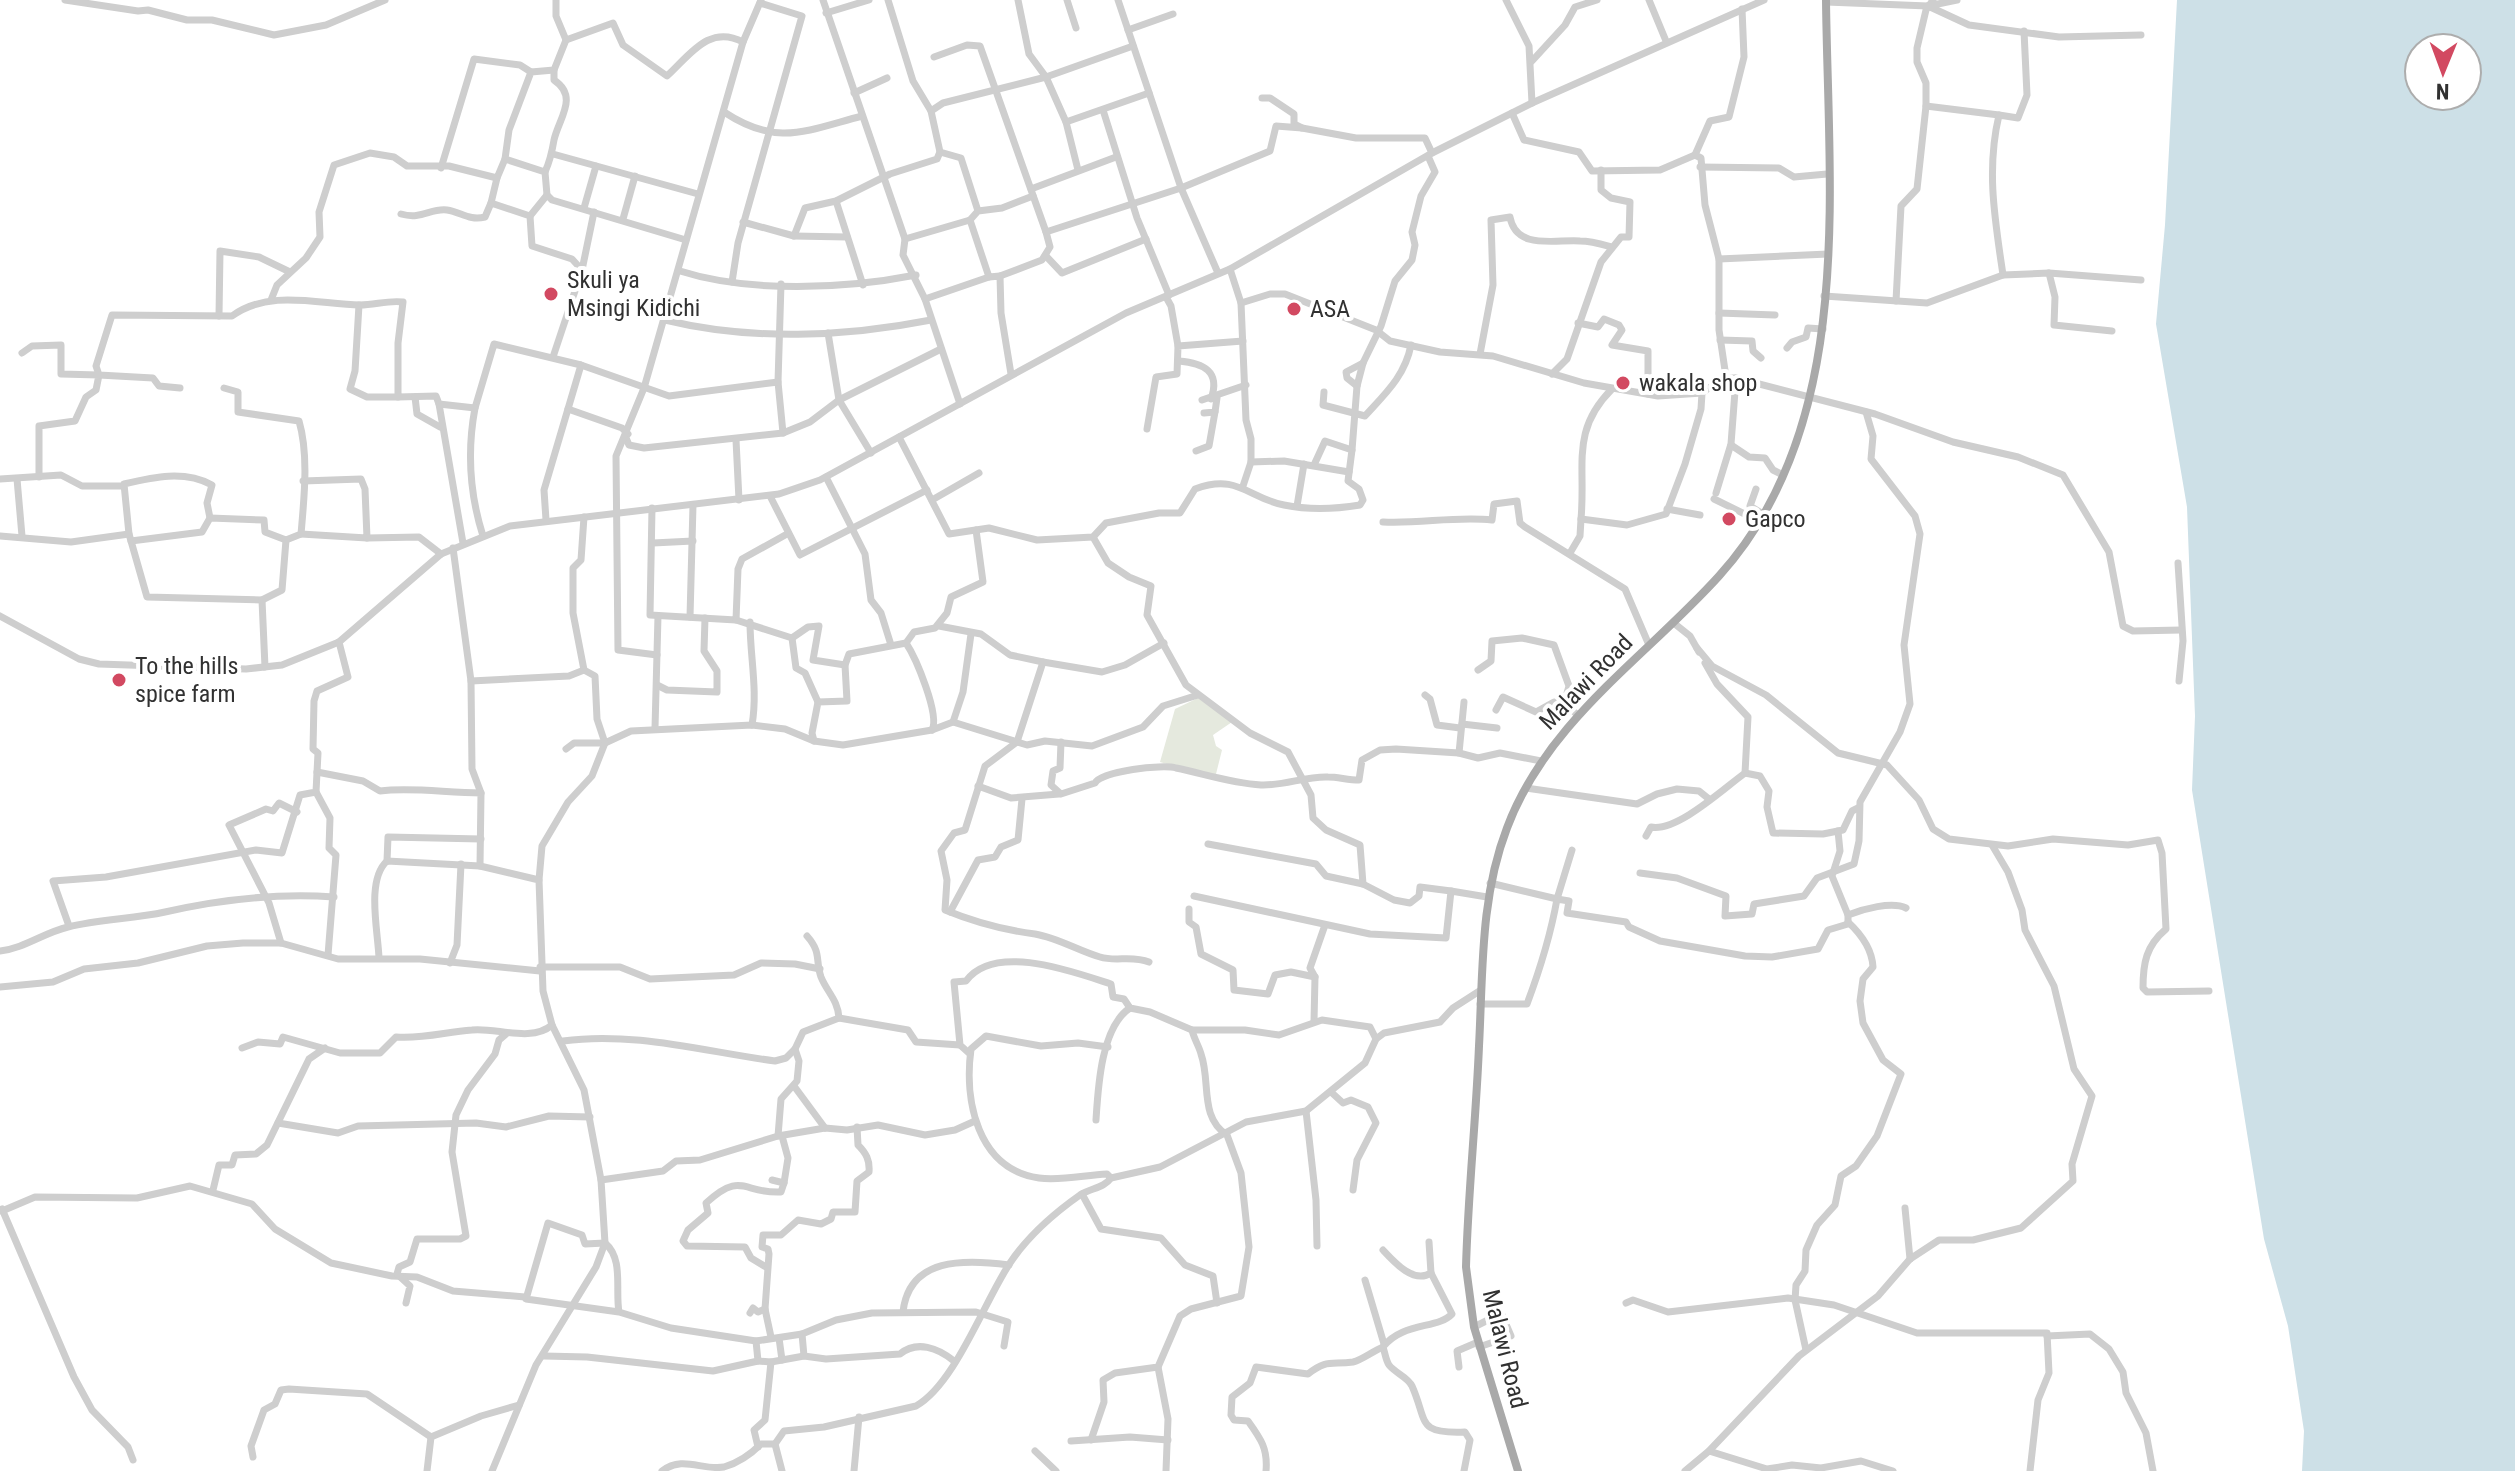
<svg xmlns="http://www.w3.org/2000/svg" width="2515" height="1471" viewBox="0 0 2515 1471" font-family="'Roboto Condensed',sans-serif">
  <rect width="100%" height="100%" fill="#fff"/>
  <!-- green -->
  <polygon fill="#e5e9de" points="1198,698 1232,722 1213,735 1216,746 1222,750 1215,778 1160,762 1175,709"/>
  <!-- water -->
  <path fill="#cde0e7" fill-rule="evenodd" d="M2177 0H2515V1471H2302L2304 1431 2288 1326 2264 1239 2192 790 2195 716 2187 507 2156 324 2165 225ZM2467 48V96H2419V48Z"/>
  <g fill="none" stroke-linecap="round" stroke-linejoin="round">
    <!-- minor -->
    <g stroke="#cecece" stroke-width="7">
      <polyline points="65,0 138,11 148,10 187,20 212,20 274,35 326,25 385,0"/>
      <polyline points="556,0 556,16 566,40"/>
      <polyline points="823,0 905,239 903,255 925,299 960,404"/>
      <polyline points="888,0 913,81 931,111 940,152 961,158 978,211"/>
      <polyline points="1018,0 1029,54 1046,77 1066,122"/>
      <polyline points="1067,0 1076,28"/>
      <polyline points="1118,0 1181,188 1218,273"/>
      <polyline points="1506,0 1529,46 1532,103"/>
      <polyline points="1649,0 1666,41"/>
      <polyline points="1826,2 1928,6 1957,0"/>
      <polyline points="1928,6 1969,25 2059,37 2141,35"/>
      <polyline points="826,13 869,0"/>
      <polyline points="1128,30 1173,14"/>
      <polyline points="934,57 967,45 980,46 1046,232 1050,247 1042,260 1000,276"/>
      <polyline points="1532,61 1565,25 1575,7 1597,0"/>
      <polyline points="854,93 887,78"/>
      <polyline points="1262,98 1270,98 1294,114 1294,124 1302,128 1356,138 1425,138 1432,153"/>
      <polyline points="1926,106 1999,115"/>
      <polyline points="1103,110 1137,218 1169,295"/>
      <polyline points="931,111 943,103 1046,77 1133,46"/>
      <path d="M724 112C777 147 805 131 862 116"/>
      <polyline points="1512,113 1524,140 1579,152 1592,171 1660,170 1695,155"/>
      <polyline points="553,154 698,194"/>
      <polyline points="1700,167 1779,168 1794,177 1827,174"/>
      <polyline points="441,168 474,59 520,65 531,72"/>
      <polyline points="1078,170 1066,122 1149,93"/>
      <path d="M545 172C550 161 552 152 554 140 559 118 579 97 554 80V70"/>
      <polyline points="1031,189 1116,157"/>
      <polyline points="836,201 863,285"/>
      <polyline points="491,203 497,178"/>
      <polyline points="584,208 596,166"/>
      <path d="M401 214C422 220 430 208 447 210 461 212 469 221 485 217L491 203 530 216 532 246 572 259 582 270"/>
      <polyline points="530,216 547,195"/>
      <polyline points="623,219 635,176"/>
      <polyline points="743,222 794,236 805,208 836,201 890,174 937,159 940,152"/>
      <polyline points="1046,232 1181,188 1270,151 1276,126 1302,128"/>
      <polyline points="794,236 847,237"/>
      <polyline points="905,239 970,220"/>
      <path d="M686 240 552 200 547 195 545 172 505 159 509 130 531 72 554 70 566 40 613 23 623 45 667 76C690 55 709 24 743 42"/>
      <polyline points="1046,256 1062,273 1146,239"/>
      <polyline points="1719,259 1828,254"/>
      <polyline points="1230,269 1241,303 1246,420 1251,439 1251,462 1243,486"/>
      <path d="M680 271C749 293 845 289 916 275"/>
      <polyline points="2049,273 2055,297 2054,325 2112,331"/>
      <path d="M2003 275C1995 220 1986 170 1999 115L2018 118 2027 95 2024 31"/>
      <polyline points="732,282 738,243 802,16 760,3"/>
      <polyline points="781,284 778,382 783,433"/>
      <polyline points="1824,296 1927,303 2003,275 2049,273 2141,280"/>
      <polyline points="1166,297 1171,306 1178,346"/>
      <polyline points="925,299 989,277"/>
      <polyline points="271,300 277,285 306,258 320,237 319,212 334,165 370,153 394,157 407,166 449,166 497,178 505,159"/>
      <polyline points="1896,301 1901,206 1917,189 1926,106 1926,83 1917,62 1917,48 1926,10 1933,0"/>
      <polyline points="1241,303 1270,294 1285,294 1376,330 1390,341 1440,352 1493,356 1584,383 1658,396 1702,393 1723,378 1736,378 1875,414 1953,442 2018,457 2063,475 2109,552 2123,626 2133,631 2181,630"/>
      <polyline points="359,305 355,371 350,389 367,397 398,397"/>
      <polyline points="1719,313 1775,315"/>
      <polyline points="219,316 220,251 259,257 290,272"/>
      <path d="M665 320C751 341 845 337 931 320"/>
      <polyline points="1578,323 1598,327 1604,319 1619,325 1622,330 1612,345 1648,351 1648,394"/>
      <polyline points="828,333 839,400 871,453"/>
      <polyline points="1720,340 1752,341 1753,351 1761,358"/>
      <polyline points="1787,348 1792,342 1806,337 1808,328 1823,329"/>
      <polyline points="22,353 32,346 61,345 61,374 99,375 96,390 86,397 75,421 39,426 39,477"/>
      <path d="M1480 354 1493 285 1491 220 1510 217C1516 251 1557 239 1580 241 1591 241 1601 244 1612 247"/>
      <polyline points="553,357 582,270 594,212"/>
      <path d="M1179 361C1203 363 1221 371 1211 399"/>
      <polyline points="1011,374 1001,313 1000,276 989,277 970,220 978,211 1002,208 1033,196"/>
      <polyline points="1552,374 1567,359 1601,262 1621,237 1629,237 1630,202 1611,198 1601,190 1601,170"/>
      <polyline points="1726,377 1719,330 1719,259 1705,205 1701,158 1695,155 1710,121 1729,117 1744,57 1742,9"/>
      <polyline points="1357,386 1347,378 1346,372 1363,363"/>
      <path d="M180 388 159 386 153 378 99 375 96 366 112 315 232 316C269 289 317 304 360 305 375 305 388 300 403 302L398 343V397L436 396 439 404 475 408 494 344 581 365 669 396 778 382"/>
      <path d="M1324 392 1323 405 1365 416C1385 394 1405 376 1411 345"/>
      <polyline points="415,397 417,414 440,427"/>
      <polyline points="1202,400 1246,385"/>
      <polyline points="439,404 463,543"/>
      <path d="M475 408C467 451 470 495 483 536"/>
      <polyline points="568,409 622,428 628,434"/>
      <polyline points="1204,413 1215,412 1217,398"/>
      <polyline points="1147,429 1156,377 1177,374 1178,346 1243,341"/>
      <path d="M899 437 949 534 989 528 1037 540 1093 537 1106 523 1159 513H1180L1195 489C1238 473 1248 498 1284 505 1308 510 1336 509 1360 505L1363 500 1359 489 1348 481 1352 450 1325 441 1314 465"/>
      <polyline points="626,438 629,445 644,448 783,433 810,422 839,400 941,349"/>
      <polyline points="736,440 739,500"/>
      <polyline points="1731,445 1749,457 1765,458 1773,470 1783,475"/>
      <polyline points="1352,450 1357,386 1363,363 1381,326 1395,281 1412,260 1415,245 1412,232 1421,196 1435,172 1428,156"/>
      <polyline points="1196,451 1209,446 1215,412"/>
      <polyline points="1251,462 1284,461 1349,472"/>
      <polyline points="826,477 865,554 871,600 881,613 891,645"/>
      <polyline points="0,479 61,475 82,486 124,486"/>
      <polyline points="17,479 22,536"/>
      <polyline points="1756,489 1750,506 1763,514"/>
      <polyline points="1716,493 1731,444 1736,378"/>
      <polyline points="770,496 800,555 927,490"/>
      <polyline points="1714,499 1759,521"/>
      <polyline points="932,500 979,473"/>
      <polyline points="1297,506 1304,464"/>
      <polyline points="652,508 650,615 736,620 738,569 742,559 787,534"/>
      <polyline points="1667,509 1700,515"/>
      <path d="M210 518 207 503 212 485C184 470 154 477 124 484L129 534 147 597 262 600 282 590 286 540 301 534C304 499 309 455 299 421L238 412V392L224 388"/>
      <path d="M1581 519C1586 465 1570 431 1612 389"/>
      <polyline points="546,520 544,490 581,365"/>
      <path d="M1383 522C1420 524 1455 516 1492 520L1494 504 1517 501 1520 523 1525 527 1625 589 1649 645"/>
      <polyline points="301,534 367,538 365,489 361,479 303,481"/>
      <polyline points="0,536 71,542 129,534"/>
      <polyline points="1093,537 1108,563 1129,577 1151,586 1147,615 1186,685 1250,733 1288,752 1311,795 1313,818 1326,830 1360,845 1363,884"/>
      <polyline points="367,538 419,537 441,554"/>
      <polyline points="131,541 202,532 210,518 264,520 265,532 286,540"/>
      <polyline points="653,543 693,541"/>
      <polyline points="453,548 471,681 472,769 481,793"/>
      <polyline points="1570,553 1580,536 1581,519 1627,525 1666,514 1685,464 1701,409 1702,393"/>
      <polyline points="2178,563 2183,641 2179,681"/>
      <polyline points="262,600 265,667"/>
      <polyline points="0,616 79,659 99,664 246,669 282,665 339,642 441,554 510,526 779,494 820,480 1126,313 1230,269 1432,153 1532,103 1764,0"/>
      <polyline points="690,617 693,505"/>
      <polyline points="736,620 792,638 796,668 805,673 818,702"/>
      <path d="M750 622C750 657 758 690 752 725"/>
      <polyline points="1675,624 1690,636 1699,652"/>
      <path d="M939 626 981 634 1010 655 1043 662 1017 742 985 766 965 830 954 833 941 851 947 880 945 910C974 922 1004 930 1035 934 1058 938 1079 951 1100 957 1116 962 1132 955 1149 962"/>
      <polyline points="792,638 808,627 819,626 813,660 845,665"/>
      <path d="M906 643C916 658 940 715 932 730"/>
      <path d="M1697 648 1712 666 1766 695 1838 753 1887 765 1919 800 1933 829 1949 839 2008 846 2053 839 2128 845 2158 840 2162 853 2166 929C2146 946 2143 963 2143 988L2147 992 2209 991"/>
      <polyline points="657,655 618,650 616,456 644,388 743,42 761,0"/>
      <polyline points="1043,662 1102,672 1125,665 1164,643"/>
      <polyline points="1478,670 1491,661 1492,641 1522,638 1554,645 1569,686 1564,704 1578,715"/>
      <polyline points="471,681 569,676 584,670 573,613 573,568 581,560 584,517"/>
      <polyline points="657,685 667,690 717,692 717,671 704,651 705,618"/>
      <polyline points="1425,695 1430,699 1437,725 1460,728"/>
      <polyline points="1496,710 1503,697 1536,712 1554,702 1564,704"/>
      <polyline points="953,722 963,692 971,634"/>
      <polyline points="1462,724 1497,728"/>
      <polyline points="655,728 658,616"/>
      <polyline points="814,741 812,733 818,702 847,701 845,665 849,654 906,643 914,632 935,628 947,613 951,597 983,582 976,530"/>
      <path d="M1061 742 1060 768 1053 771 1051 785 1061 794 1095 783C1102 771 1162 764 1176 768 1205 774 1231 783 1261 785 1284 786 1306 776 1328 777 1338 777 1348 780 1359 780L1362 760 1380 750 1396 749 1459 753 1478 758 1500 753 1541 761"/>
      <polyline points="566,749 574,743 605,743 631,731 752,725 785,729 814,741 843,745 932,730 953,722 1027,745 1045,741 1092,746 1143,727 1163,706 1198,695"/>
      <polyline points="1459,753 1464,702"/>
      <path d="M317 772 363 781 380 791C412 787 447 793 481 793L480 866"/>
      <polyline points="1745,773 1760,776 1769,791 1767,807 1773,833 1823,834 1843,830 1852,811 1858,808"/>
      <polyline points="978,786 1011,798 1059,794"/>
      <polyline points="1526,788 1637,804 1657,794 1677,789 1699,791 1709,799"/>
      <polyline points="316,792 330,818 329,848 336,855 328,955"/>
      <polyline points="1838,831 1840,851 1832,876 1848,915"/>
      <path d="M1646 836 1651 827C1677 832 1723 789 1745 773L1748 717 1717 684 1705 663"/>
      <polyline points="1208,844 1316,864 1326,876 1363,884 1394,900 1410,903 1419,896 1420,887 1451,891"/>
      <polyline points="387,861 388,837 481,839"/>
      <polyline points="1640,873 1677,878 1726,896 1725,916 1752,914 1754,904 1804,896 1817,878 1854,864 1859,841 1860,802 1900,732 1910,704 1904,645 1920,534 1915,516 1871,459 1873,436 1866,412"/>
      <polyline points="539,880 542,846 568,802 592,776 605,743 597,719 595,676 584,670"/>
      <polyline points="1490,883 1557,899 1572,850"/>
      <polyline points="1194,896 1370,934 1446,938 1451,891 1487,897"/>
      <polyline points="1189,909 1189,922 1196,927 1201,954 1233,970 1234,990 1268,994 1275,975 1291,972 1315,977"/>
      <polyline points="950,912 978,860 995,857 1001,847 1018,840 1022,799"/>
      <polyline points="69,926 53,881 106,877 256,850 282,853 300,795 316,792 318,753 313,749 314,701 317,691 348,677 339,642"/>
      <polyline points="281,943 269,903 229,825 266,809 273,811 279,803 297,812"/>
      <path d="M0 951C25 948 43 933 68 927 100 919 133 919 165 912 222 899 275 893 334 897"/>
      <path d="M379 958C378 931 366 880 387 861L480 866 539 880 543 991 552 1025 584 1090 601 1180 605 1243 596 1267 536 1365 492 1471"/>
      <polyline points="450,963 457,945 461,864"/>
      <polyline points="540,967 620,967 650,979 734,975 761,963 795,964 820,969"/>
      <polyline points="0,987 53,982 84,969 138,963 207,946 243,943 281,943 338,959 420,959 540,971"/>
      <path d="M1480 1004H1527C1539 972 1551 933 1557 899L1569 901 1567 913 1626 922 1629 927 1660 941 1745 956 1772 957 1818 949 1828 930 1848 924V915C1863 909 1892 901 1906 908"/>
      <polyline points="839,1018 908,1030 916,1042 960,1045"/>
      <polyline points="1314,1022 1315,977 1310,968 1325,925"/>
      <path d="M563 1041C633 1031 706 1052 775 1061L786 1058 795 1049"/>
      <path d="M1108 1047 1078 1043 1041 1046 986 1036 971 1049C964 1100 977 1169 1039 1178 1061 1181 1085 1175 1107 1174L1111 1178"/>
      <path d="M242 1048 258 1042 280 1044 283 1037 340 1053H380L396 1037C424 1039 445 1032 472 1030 495 1027 531 1043 552 1025"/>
      <path d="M970 1054 960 1045 954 982 966 981C994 942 1074 972 1111 984L1113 997 1124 999 1130 1008 1150 1012 1192 1030H1245L1279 1035 1322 1020 1370 1027 1376 1039"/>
      <polyline points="794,1086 825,1128"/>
      <polyline points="1331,1092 1343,1103 1351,1100 1368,1107 1376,1123 1357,1160 1353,1190"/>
      <polyline points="1306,1111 1316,1200 1317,1246"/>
      <path d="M1096 1120C1098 1088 1101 1027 1130 1008"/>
      <polyline points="278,1123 338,1133 358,1126 476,1123 506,1127 549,1116 590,1117"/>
      <path d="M778 1136 781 1099 797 1081 799 1061 795 1049 803 1032 839 1018C838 1000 827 992 821 977 815 960 822 953 807 936"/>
      <polyline points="782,1136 788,1158 784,1183"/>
      <polyline points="601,1180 663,1171 676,1161 700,1160 778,1136 825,1128 847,1130 878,1125 925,1135 955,1130 975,1121"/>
      <polyline points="213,1190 219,1165 232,1165 235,1155 256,1154 267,1145 309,1059 325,1048"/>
      <polyline points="1082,1194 1101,1229 1161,1238 1185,1265 1213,1276 1217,1303"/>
      <polyline points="1905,1208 1910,1259"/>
      <polyline points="2,1209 74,1377 92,1410 128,1447 133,1460"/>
      <polyline points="2,1211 35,1197 137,1198 190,1186 252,1204 275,1229 331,1263 392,1276 417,1277 453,1291 525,1297"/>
      <path d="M1429 1242 1431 1273 1452 1314C1438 1329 1402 1322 1383 1347 1385 1353 1386 1361 1389 1365 1395 1373 1408 1377 1412 1386 1428 1422 1416 1434 1465 1432L1470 1440 1464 1471"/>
      <path d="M1383 1250C1395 1263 1414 1284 1431 1273"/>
      <path d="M766 1267 751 1258 745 1247 687 1246 683 1241 688 1230 708 1213 706 1203C742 1170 743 1194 781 1192L784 1183 772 1180"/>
      <polyline points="1365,1280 1384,1344"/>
      <polyline points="406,1303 410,1286 397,1274 399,1267 410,1262 417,1239 460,1239 466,1236 452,1152 456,1115 468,1090 495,1054 499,1040 506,1034"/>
      <polyline points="1626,1303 1633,1300 1668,1312 1788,1298 1834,1305 1917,1333 2047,1333 2049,1373 2038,1400 2030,1471"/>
      <path d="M619 1312C615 1290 624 1259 605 1243L585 1244 582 1235 548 1223 526 1299 619 1312 671 1328 756 1341"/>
      <path d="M903 1312C909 1257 965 1259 1009 1265"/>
      <polyline points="750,1313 753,1308 758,1312 765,1309"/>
      <polyline points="1474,1327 1498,1315 1502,1315 1511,1336 1479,1347"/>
      <path d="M802 1334 804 1356 826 1359 900 1354C917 1340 938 1348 954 1361"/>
      <polyline points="2047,1336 2090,1334 2109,1349 2123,1372 2126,1393 2146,1433 2153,1471"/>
      <path d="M771 1337 765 1309 769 1254 768 1249 762 1247 763 1235H781L798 1220 821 1224 831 1219 833 1212H855L857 1181 869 1172C870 1160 866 1153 858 1145L857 1127"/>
      <polyline points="779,1338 782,1360"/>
      <path d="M1806 1350 1795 1300 1796 1285 1805 1271 1806 1250 1817 1225 1835 1205 1841 1176 1856 1166 1877 1136 1901 1074 1883 1060 1863 1023 1860 1001 1863 979 1873 967C1872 949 1861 934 1848 922"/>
      <polyline points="544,1356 587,1357 713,1371 758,1361 756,1341 802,1334 836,1320 872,1313 976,1312 1008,1322 1004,1346"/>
      <polyline points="758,1361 771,1362 765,1420 754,1430 758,1447"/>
      <polyline points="771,1362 804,1356"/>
      <polyline points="1158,1367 1168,1419 1166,1471"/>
      <polyline points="1459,1367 1457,1351 1478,1342"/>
      <path d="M1091 1440 1104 1402 1103 1380 1115 1373 1158 1367 1180 1316 1191 1309 1241 1296 1249 1247 1241 1173 1227 1135C1199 1117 1211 1082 1201 1054 1199 1046 1194 1039 1192 1030"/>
      <polyline points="1071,1441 1130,1437 1168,1440"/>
      <polyline points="1035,1451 1056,1471"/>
      <polyline points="1709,1451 1767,1469 1792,1465 1821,1468 1861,1461 1893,1471"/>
      <polyline points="253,1457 251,1446 264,1410 275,1404 281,1390 289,1389 367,1394 431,1437"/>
      <polyline points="427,1471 431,1437 481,1416 519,1405"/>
      <path d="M662 1471C683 1455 702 1471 724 1467 738 1463 751 1454 761 1444H775"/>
      <path d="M782 1471 775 1444 784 1431 824 1427 916 1406C955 1384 984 1302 1010 1263 1028 1236 1053 1214 1080 1195 1091 1188 1104 1188 1111 1178L1160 1167 1246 1122 1306 1111 1365 1063 1376 1039 1384 1033 1440 1022 1453 1008 1481 990"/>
      <polyline points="854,1471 859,1417"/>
      <path d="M1266 1471C1268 1449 1261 1439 1248 1421L1234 1420 1231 1415 1232 1397 1250 1383 1256 1367 1308 1374C1327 1359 1331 1365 1353 1362 1362 1360 1373 1351 1383 1347"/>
      <polyline points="1685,1471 1709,1451 1799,1356 1878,1296 1910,1259 1939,1240 1973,1240 2021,1228 2073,1181 2072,1164 2092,1096 2074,1069 2054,986 2025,930 2022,910 2008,872 1992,845"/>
    </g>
    <!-- major -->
    <path stroke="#a9a9a9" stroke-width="8" d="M1518 1471 1474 1327 1466 1267C1468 1193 1476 1120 1479 1046 1483 972 1480 898 1507 828 1547 721 1645 658 1719 576 1857 424 1828 190 1826 0"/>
  </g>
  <!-- markers -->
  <g fill="#d24961" stroke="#fff" stroke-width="3">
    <circle cx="551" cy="294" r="8"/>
    <circle cx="1294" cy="309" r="8"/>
    <circle cx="1623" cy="383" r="8"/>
    <circle cx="1729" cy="519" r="8"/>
    <circle cx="119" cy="680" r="8"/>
  </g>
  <g text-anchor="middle" stroke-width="8" stroke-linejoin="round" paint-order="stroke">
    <!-- poi labels -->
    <g font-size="24" fill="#313131" stroke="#fff" text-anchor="start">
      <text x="567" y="288">Skuli ya<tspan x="567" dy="28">Msingi Kidichi</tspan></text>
      <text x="1310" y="317">ASA</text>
      <text x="1639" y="391">wakala shop</text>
      <text x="1745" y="527">Gapco</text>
      <text x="135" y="674">To the hills<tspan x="135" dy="28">spice farm</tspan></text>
    </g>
    <!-- street labels -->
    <g font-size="24" fill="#313131" stroke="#fff">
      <text transform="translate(1586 682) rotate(-46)" y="8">Malawi Road</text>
      <text transform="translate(1505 1349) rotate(76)" y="8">Malawi Road</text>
    </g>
  </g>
  <!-- north arrow -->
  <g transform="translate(2443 72) rotate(181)"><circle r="38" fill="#ffffff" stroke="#adadad" stroke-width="2"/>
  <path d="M0-6L14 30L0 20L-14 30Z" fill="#d24961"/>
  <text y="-12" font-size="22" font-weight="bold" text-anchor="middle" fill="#313131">N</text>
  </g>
</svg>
